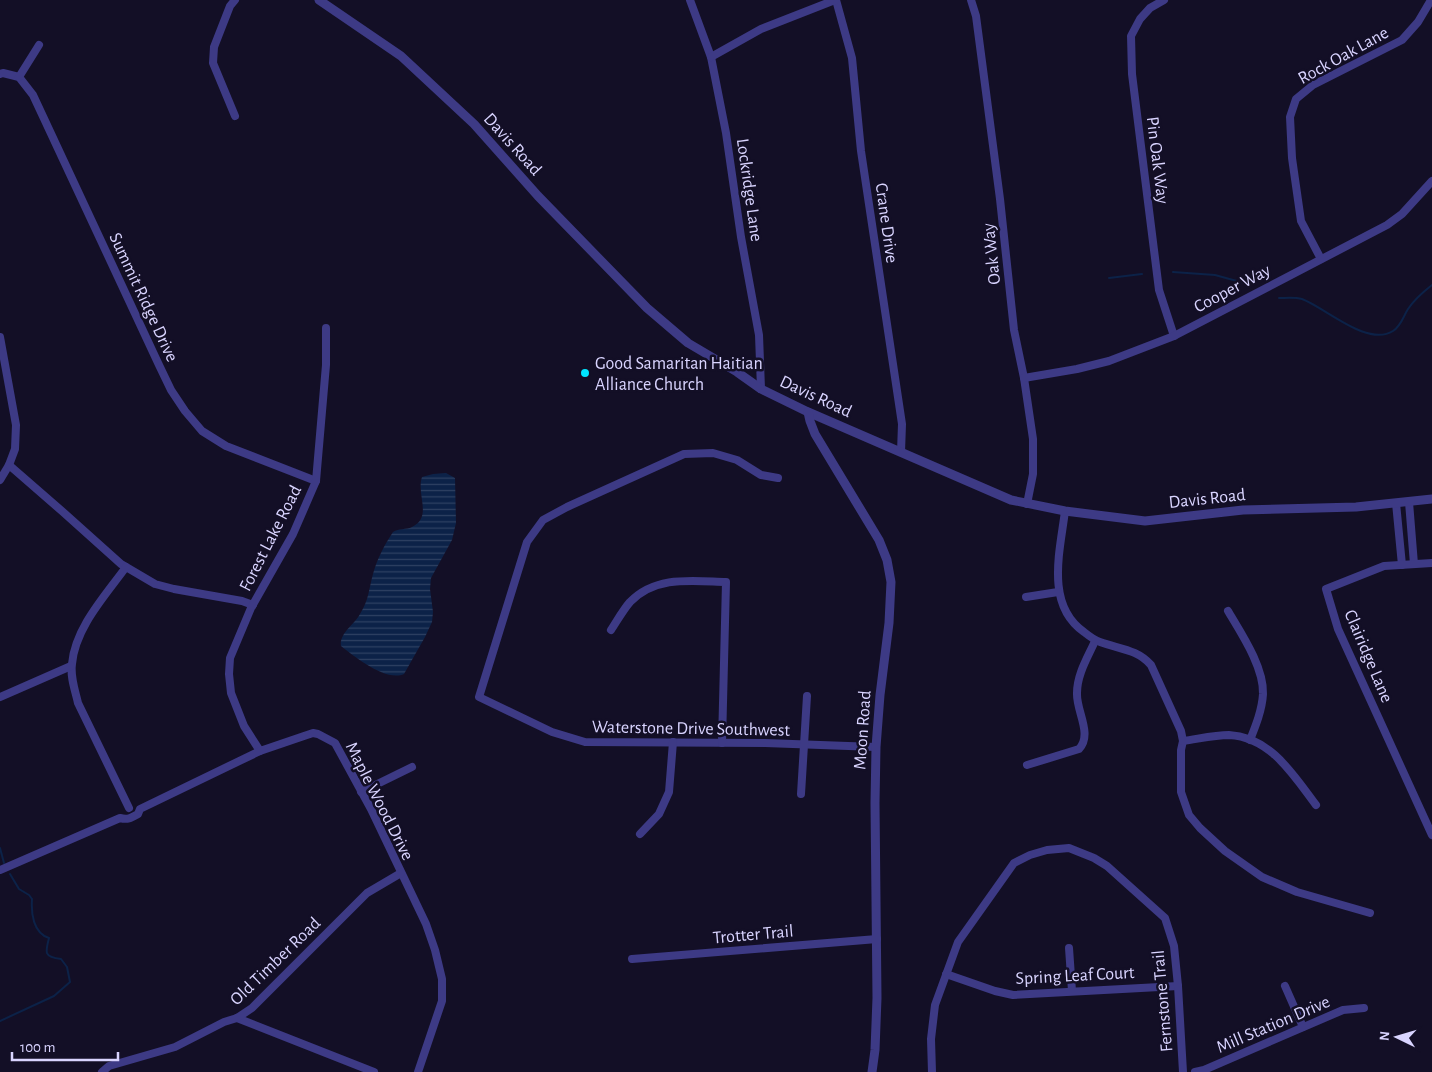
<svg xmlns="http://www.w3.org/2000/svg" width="1432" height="1072" viewBox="0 0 1432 1072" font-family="'Alegreya Sans',sans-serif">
  <defs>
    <pattern id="water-rules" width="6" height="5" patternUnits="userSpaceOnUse" patternTransform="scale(1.25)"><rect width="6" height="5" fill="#0c2248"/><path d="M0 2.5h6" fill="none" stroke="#2f4163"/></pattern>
  </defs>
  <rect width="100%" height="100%" fill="#130f26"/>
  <!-- water -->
  <path fill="url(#water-rules)" d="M446 473 455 478 456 523 452 540 431 578 430 589 433 612 432 622 425 637 404 674C386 682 355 657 341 646 339 633 355 624 360 614 369 600 369 588 373 574 377 559 385 544 393 532 399 528 406 530 412 527 433 517 416 495 422 477L433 474Z"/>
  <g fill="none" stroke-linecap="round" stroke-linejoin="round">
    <!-- stream -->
    <g stroke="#0c2248" stroke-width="2">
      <polyline points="1173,272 1215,275 1244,283"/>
      <polyline points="1109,278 1142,274"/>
      <path d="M1279 298C1286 298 1295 297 1302 299 1326 308 1367 347 1393 331 1401 326 1403 317 1408 309 1414 300 1423 292 1432 285"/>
      <polyline points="0,848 4,863"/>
      <path d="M0 1021 54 996 70 982 67 967 61 959C44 957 45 953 49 938 33 933 31 913 32 899L29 895 19 889 10 874"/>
    </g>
    <!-- minor -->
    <g stroke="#3d3a85" stroke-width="8">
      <polyline points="235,0 230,6 214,47 213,63 235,116"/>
      <polyline points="690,0 711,57 726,133 741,237 759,335 761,389"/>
      <polyline points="836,0 852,58 861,151 902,424 901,452"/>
      <polyline points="971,0 976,16 1000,199 1014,330 1024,378 1033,439 1033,474 1027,504"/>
      <polyline points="1164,0 1150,8 1140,19 1131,36 1132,74 1159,290 1174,336"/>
      <polyline points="711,57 761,29 835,0"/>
      <polyline points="0,74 3,73 19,77 33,95 159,365 171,390 185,411 202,431 226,446 316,481"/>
      <polyline points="19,77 39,45"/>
      <polyline points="1321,259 1301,221 1292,158 1290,117 1296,99 1313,85 1402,40 1418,22 1431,0"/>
      <polyline points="0,337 16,425 15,449 9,465 0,480"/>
      <polyline points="1024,378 1077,369 1109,361 1174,336 1387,225 1402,214 1432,181"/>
      <polyline points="9,465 63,512 121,564 155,584 174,589 242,601 253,605"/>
      <polyline points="778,478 761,475 737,460 713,453 684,454 567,507 543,520 527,542 479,697 552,732 585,742 765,743 876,747"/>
      <polyline points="1409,502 1414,564"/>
      <polyline points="1396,503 1402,565"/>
      <path d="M1065 511C1060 551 1045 605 1084 632 1089 636 1094 640 1100 642 1119 649 1137 649 1151 665L1181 731 1183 741 1181 750V792L1189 815 1200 828 1225 851 1262 877 1297 892 1370 913"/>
      <polyline points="1432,563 1384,566 1326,589 1338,629 1432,835"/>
      <path d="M126 567C105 596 75 628 72 664 70 677 75 690 78 703L129 808"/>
      <polyline points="1026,597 1058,592"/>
      <path d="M1228 611C1241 633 1264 667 1263 694 1262 710 1256 725 1250 740"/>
      <path d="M611 630C617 621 623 610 630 602 656 575 693 581 726 582L722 743"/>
      <polyline points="0,697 71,666"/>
      <path d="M1183 741C1198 739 1214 735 1229 735 1271 737 1294 776 1316 805"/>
      <polyline points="260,751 244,726 231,693 229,674 230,658 251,608 293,534 316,481 326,365 326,328"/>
      <path d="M1027 765 1079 749C1093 734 1076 711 1077 693 1077 674 1088 657 1095 641"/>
      <polyline points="361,792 412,767"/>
      <polyline points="801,794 807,696"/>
      <polyline points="640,834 659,814 669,792 673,742"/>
      <path d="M0 870 120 818C128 820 131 818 138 814L140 809 260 751 304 736 313 733 318 734 335 743 371 809 426 924 435 950 442 979V1001L418 1072"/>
      <polyline points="1069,948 1072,991"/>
      <polyline points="632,959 877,939"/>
      <polyline points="946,974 995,991 1013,995 1178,986"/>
      <polyline points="1285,986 1303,1027"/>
      <polyline points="237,1018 374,1072"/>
      <polyline points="102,1072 109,1066 175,1047 224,1022 237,1018 252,1008 367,893 401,873"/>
      <polyline points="932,1072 931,1039 935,1005 958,942 1014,863 1030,855 1047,850 1069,848 1094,858 1107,866 1165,918 1174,946 1178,986 1183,1072"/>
      <polyline points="1195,1072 1204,1070 1343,1010 1364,1008"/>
    </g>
    <!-- tertiary -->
    <g stroke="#3d3a85" stroke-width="9">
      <polyline points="319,0 401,56 474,124 538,196 647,308 688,343 737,372 761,389 808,412 1011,500 1065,511 1145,521 1243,510 1356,507 1432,499"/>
      <polyline points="808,412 810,421 815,434 879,540 887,560 891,582 889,623 880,695 876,747 875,803 877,998 875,1050 872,1072"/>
    </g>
  </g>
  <!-- markers -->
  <circle fill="#00e5ff" stroke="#130f26" stroke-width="2" cx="585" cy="373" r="5"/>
  <g text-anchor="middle" stroke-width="5" stroke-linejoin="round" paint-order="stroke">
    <!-- street labels -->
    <g font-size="18" fill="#d9d4ff" stroke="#130f26">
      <text transform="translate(1343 55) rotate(-29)" y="6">Rock Oak Lane</text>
      <text transform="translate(513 144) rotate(48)" y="6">Davis Road</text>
      <text transform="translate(1158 160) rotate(83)" y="6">Pin Oak Way</text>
      <text transform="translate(750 190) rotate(82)" y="6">Lockridge Lane</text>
      <text transform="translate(887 223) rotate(82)" y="6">Crane Drive</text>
      <text transform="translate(991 254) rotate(-96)" y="6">Oak Way</text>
      <text transform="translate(1232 288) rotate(-28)" y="6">Cooper Way</text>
      <text transform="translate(144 297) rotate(65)" y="6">Summit Ridge Drive</text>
      <text transform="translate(816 396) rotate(25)" y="6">Davis Road</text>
      <text transform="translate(1207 498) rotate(-6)" y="6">Davis Road</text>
      <text transform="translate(270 538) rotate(-63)" y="6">Forest Lake Road</text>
      <text transform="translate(1369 656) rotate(67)" y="6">Clairidge Lane</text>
      <text transform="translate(691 728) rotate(1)" y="6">Waterstone Drive Southwest</text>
      <text transform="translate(862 730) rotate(-86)" y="6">Moon Road</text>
      <text transform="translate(380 801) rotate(63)" y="6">Maple Wood Drive</text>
      <text transform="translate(753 934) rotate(-5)" y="6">Trotter Trail</text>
      <text transform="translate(275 961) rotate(-44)" y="6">Old Timber Road</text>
      <text transform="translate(1075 975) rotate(-3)" y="6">Spring Leaf Court</text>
      <text transform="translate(1162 1001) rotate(-95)" y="6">Fernstone Trail</text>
      <text transform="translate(1273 1024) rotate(-23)" y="6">Mill Station Drive</text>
    </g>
    <!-- poi labels -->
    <g font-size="18" fill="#d9d4ff" stroke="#130f26" text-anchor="start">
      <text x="595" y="369">Good Samaritan Haitian<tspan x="595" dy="21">Alliance Church</tspan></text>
    </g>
  </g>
  <!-- north arrow -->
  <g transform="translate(1397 1037) rotate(275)" stroke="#130f26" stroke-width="4" paint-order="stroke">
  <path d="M0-4L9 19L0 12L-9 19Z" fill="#d9d4ff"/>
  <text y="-8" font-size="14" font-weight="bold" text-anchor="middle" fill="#d9d4ff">N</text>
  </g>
  <!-- scale -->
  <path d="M12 1052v8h106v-8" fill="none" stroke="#d9d4ff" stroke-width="2.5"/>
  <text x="20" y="1052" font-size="15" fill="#d9d4ff" stroke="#130f26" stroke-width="4" paint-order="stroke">100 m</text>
</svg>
